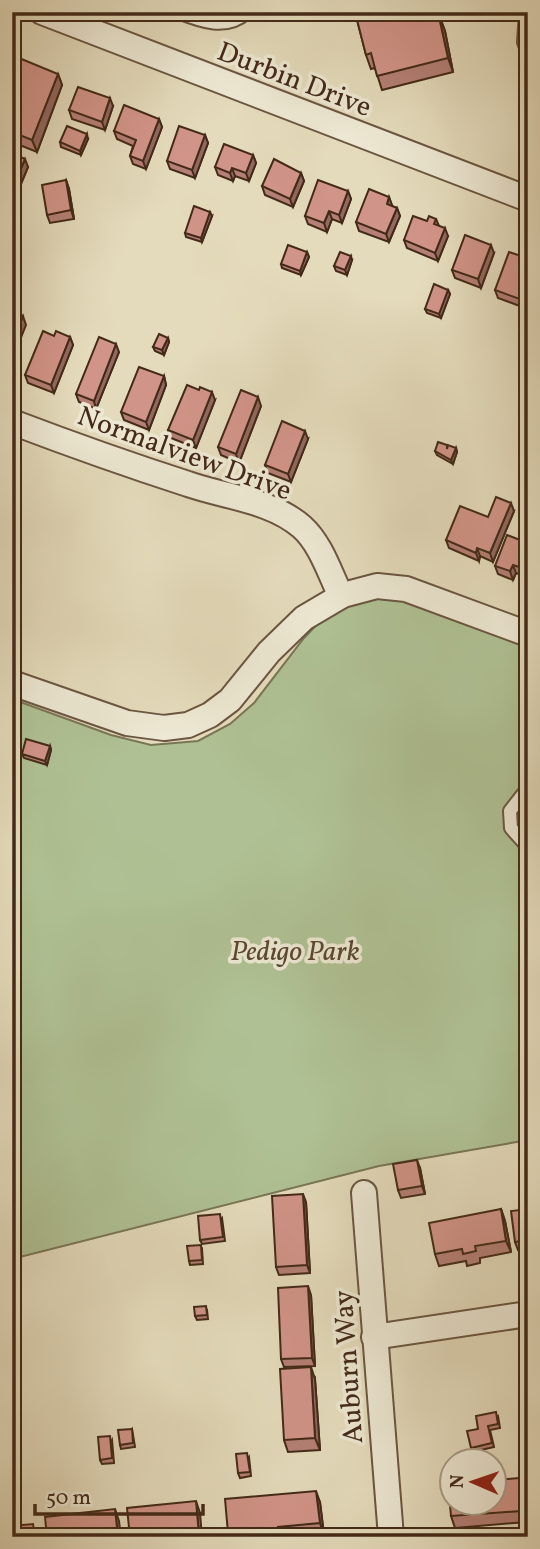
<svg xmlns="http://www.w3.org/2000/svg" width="540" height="1549" viewBox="0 0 540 1549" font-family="Vollkorn,serif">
  <rect width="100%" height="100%" fill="#e4dbbc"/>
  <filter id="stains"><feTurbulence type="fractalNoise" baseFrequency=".00286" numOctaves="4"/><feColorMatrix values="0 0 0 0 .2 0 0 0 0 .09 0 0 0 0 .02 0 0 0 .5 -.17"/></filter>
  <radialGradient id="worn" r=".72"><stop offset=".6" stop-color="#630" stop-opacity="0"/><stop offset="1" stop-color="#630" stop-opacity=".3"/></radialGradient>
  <!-- green -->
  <polygon fill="#afc194" stroke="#797656" stroke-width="2" points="375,596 403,596 528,644 528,1140 379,1166 12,1259 12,699 111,735 151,745 198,741 230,724 254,703 304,638 327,614"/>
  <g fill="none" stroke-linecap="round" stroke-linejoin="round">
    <defs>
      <g id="lane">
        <path d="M178 12C201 21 226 31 247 12"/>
        <polyline points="526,12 524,42 528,53"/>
        <polyline points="528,788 510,811 511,828 528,847"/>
      </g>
      <g id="street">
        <polyline points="42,12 528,199"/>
        <path d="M12 422C70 444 129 465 188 484 225 497 271 500 302 527 321 544 330 574 341 596"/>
        <polyline points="12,683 127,723 164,728 188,725 210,715 230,700 269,652 304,618 343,595 377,586 406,589 528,634"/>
        <polyline points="364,1193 391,1537"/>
        <polyline points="374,1337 528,1314"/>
      </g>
    </defs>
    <!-- lane casing -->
    <use href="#lane" stroke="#6b5641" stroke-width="16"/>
    <!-- street casing -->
    <use href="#street" stroke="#6b5641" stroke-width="28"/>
    <!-- lane -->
    <use href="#lane" stroke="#ede8d3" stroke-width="12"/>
    <!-- street -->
    <use href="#street" stroke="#ede8d3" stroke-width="24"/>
  </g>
  <!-- wall -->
  <g fill="#b47f75" stroke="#432a18" stroke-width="2">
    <polygon points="355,12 438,12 445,31 453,72 382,90 375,68 371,69 366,55"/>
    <polygon points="58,74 62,85 37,152 12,142 12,75"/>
    <polygon points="113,106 105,130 72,119 69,110"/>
    <polygon points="159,119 162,127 146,169 133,164 130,156 133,146 117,139 114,131"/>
    <polygon points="205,135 208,143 195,178 170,169 167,161"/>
    <polygon points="88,139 81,155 61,147 60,142"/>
    <polygon points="12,153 28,167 18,191 12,189"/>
    <polygon points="253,155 256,163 249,181 235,176 233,181 218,175 215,167"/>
    <polygon points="301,173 304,181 293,207 265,195 262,186"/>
    <polygon points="66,180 69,189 74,219 50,223 47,215"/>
    <polygon points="348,191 351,199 342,223 332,219 327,232 308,224 305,216"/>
    <polygon points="389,197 392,206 397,208 400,216 389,242 359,231 356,222"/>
    <polygon points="212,216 202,242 186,237 185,233"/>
    <polygon points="436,219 439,226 448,236 438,261 407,248 404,240 427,221"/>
    <polygon points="307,252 309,257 301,275 282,268 281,264"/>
    <polygon points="494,253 481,288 455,278 452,270"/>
    <polygon points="528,253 528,309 498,298 495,290 521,256"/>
    <polygon points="352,260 347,275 336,271 334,266"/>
    <polygon points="448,290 450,294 441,318 427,313 425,309"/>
    <polygon points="54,336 70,337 73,345 54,393 28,383 25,375"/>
    <polygon points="168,338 169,342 164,355 155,351 153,347"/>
    <polygon points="119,352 96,409 79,402 76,394"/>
    <polygon points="164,376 166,385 149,430 124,420 121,412"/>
    <polygon points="215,400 196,448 171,438 168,430"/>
    <polygon points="261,406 239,463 221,455 218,447"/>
    <polygon points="308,439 291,482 268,473 265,465"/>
    <polygon points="447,447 456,448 457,452 453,464 437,455 435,451"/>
    <polygon points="514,511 493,562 480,556 479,561 449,548 446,540 488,517"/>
    <polygon points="528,543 528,577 516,573 513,580 498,574 495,566"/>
    <polygon points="50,746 51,750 47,765 24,758 22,754"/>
    <polygon points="420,1168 425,1194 401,1198 398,1190"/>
    <polygon points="306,1202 310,1273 279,1275 276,1267"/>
    <polygon points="501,1209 505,1221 511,1252 480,1258 480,1263 467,1266 466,1261 439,1266 435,1254"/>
    <polygon points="528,1209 528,1248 518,1250 515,1242"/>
    <polygon points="222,1218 225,1241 202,1244 200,1240"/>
    <polygon points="202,1249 203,1264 190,1265 189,1261"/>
    <polygon points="311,1295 315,1366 284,1367 281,1359"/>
    <polygon points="207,1310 208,1319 197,1320 195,1316"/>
    <polygon points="315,1379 320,1450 288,1452 284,1440"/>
    <polygon points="498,1416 500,1428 490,1430 494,1447 472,1452 471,1448 478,1429"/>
    <polygon points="132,1429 135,1447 121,1449 120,1445"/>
    <polygon points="112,1440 114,1463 102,1464 100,1460"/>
    <polygon points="249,1457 251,1476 240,1478 238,1473"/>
    <polygon points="519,1478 523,1489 526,1522 455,1528 451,1516"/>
    <polygon points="320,1502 324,1535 305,1537 229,1537 228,1533"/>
  </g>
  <!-- shaded-wall -->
  <g fill="#92685f" stroke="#432a18" stroke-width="2">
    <polygon points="437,12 438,12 445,31 453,72 448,58 440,21"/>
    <polygon points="58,74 62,85 37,152 32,140"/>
    <polygon points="110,98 113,106 105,130 102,122"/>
    <polygon points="159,119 162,127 146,169 143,161"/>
    <polygon points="87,134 88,139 81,155 80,151"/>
    <polygon points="205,135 208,143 195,178 192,170"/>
    <polygon points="253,155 256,163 249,181 246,173"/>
    <polygon points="25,159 28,167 18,191 15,183"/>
    <polygon points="232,168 235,176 233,181 230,173"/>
    <polygon points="301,173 304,181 293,207 290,199"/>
    <polygon points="66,180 69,189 74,219 71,210"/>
    <polygon points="348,191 351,199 342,223 339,215"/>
    <polygon points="389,197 392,205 390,212 387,204"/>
    <polygon points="397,208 400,216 389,242 386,234"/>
    <polygon points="329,211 332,219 327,232 324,223"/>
    <polygon points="210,212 212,216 202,242 201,238"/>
    <polygon points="445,228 448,236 438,261 435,253"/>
    <polygon points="491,245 494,253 481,288 478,279"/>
    <polygon points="307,252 309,257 301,275 300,271"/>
    <polygon points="351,256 352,260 347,275 345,270"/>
    <polygon points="448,290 450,294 441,318 439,314"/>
    <polygon points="23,316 26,325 12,360 12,344"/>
    <polygon points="70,337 73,345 54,393 51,385"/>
    <polygon points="168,338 169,342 164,355 162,350"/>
    <polygon points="116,344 119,352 96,409 94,401"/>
    <polygon points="164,376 166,385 149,430 146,422"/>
    <polygon points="212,392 215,400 196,448 193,440"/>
    <polygon points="258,397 261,406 239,463 236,454"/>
    <polygon points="305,431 308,439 291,482 288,474"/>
    <polygon points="456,448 457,452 453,464 451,460"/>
    <polygon points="511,503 514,511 493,562 490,553"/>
    <polygon points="477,548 480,556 479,561 476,553"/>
    <polygon points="513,565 516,573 513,580 510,571"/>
    <polygon points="50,746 51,750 47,765 45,761"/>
    <polygon points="417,1160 420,1168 425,1194 422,1186"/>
    <polygon points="303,1194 306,1202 310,1273 307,1265"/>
    <polygon points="501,1209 505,1221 511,1252 506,1241"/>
    <polygon points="308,1286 311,1295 315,1366 312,1358"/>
    <polygon points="311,1367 315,1379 320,1450 315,1438"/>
    <polygon points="519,1478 523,1489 526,1522 521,1511"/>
    <polygon points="316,1491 320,1502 324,1535 320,1523"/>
    <polygon points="196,1501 200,1513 202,1537 200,1537 199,1535"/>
    <polygon points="115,1509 119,1521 121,1537 118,1537"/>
  </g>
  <!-- building -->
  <g fill="#d19488" stroke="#432a18" stroke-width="2">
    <polygon points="355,12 431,12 433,19 439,17 448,58 377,76 371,53 366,55"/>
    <polygon points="19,58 58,74 32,140 12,132 12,75"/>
    <polygon points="78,87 110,98 102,122 69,110"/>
    <polygon points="124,105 159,119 143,161 130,156 136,140 114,131"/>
    <polygon points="67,126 87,134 80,151 60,142"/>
    <polygon points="179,126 205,135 192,170 167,161"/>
    <polygon points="224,144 253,155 246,173 232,168 230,173 215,167"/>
    <polygon points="12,153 25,159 15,183 12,182"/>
    <polygon points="274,159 301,173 290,199 262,186"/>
    <polygon points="66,180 71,210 47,215 42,185"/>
    <polygon points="318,180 348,191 339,215 329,211 324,223 305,216"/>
    <polygon points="369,189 389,197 387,204 397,208 386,234 356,222"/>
    <polygon points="194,206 210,212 201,238 185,233"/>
    <polygon points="413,216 427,221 429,216 436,219 434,224 445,228 435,253 404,240"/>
    <polygon points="465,235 491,245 478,279 452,270"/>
    <polygon points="288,245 307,252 300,271 281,264"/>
    <polygon points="523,251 528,253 528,295 525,301 495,290 509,252 521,256"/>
    <polygon points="340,252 351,256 345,270 334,266"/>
    <polygon points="434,284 448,290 439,314 425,309"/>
    <polygon points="12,312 23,316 12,344"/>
    <polygon points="43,331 54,336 56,331 70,337 51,385 25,375"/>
    <polygon points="159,334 168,338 162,350 153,347"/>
    <polygon points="99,337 116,344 94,401 76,394"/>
    <polygon points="139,367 164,376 146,422 121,412"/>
    <polygon points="187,385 199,390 200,387 212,392 193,440 168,430"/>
    <polygon points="241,390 258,397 236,454 218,447"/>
    <polygon points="282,421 305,431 288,474 265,465"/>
    <polygon points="438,442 447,445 447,449 448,445 456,448 451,460 435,451"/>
    <polygon points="496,497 511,503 490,553 477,548 476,553 446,540 460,506 488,517"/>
    <polygon points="507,535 528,543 528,570 513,565 510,571 495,566"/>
    <polygon points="26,739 50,746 45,761 22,754"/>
    <polygon points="417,1160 422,1186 398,1190 393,1164"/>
    <polygon points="303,1194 307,1265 276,1267 272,1196"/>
    <polygon points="501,1209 506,1241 475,1246 476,1251 463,1254 462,1249 435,1254 429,1223"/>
    <polygon points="528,1209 528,1240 515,1242 511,1211"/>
    <polygon points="220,1214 223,1237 200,1240 198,1216"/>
    <polygon points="201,1245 202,1260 189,1261 187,1246"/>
    <polygon points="308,1286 312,1358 281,1359 278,1288"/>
    <polygon points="206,1306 207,1315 195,1316 194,1307"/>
    <polygon points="311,1367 315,1438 284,1440 280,1369"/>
    <polygon points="496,1412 498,1424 488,1426 492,1443 471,1448 467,1431 478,1429 476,1416"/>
    <polygon points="132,1429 133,1443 120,1445 118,1430"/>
    <polygon points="110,1436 112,1458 100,1460 98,1437"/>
    <polygon points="247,1453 250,1472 238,1473 236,1454"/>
    <polygon points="519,1478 521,1511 451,1516 448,1483 452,1483 452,1503 494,1503 494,1480"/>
    <polygon points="316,1491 320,1523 278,1527 279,1536 265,1537 264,1529 228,1533 225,1499"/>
    <polygon points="196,1501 199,1535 183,1537 130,1537 127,1508"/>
    <polygon points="115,1509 118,1537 47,1537 45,1517"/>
    <polygon points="33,1524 35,1537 12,1537 12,1526"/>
  </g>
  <g text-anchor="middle" stroke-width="7" stroke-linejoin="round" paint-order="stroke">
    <!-- street labels -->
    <g font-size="28" fill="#432a18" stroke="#ede8d3">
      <text transform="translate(295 78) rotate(21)" y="10">Durbin Drive</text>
      <text transform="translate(185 452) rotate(20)" y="10">Normalview Drive</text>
      <text transform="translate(347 1367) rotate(-94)" y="10">Auburn Way</text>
    </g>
    <!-- park labels -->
    <g font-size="28" font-style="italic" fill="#594831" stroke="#ede8d3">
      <text x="295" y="960">Pedigo Park</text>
    </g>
  </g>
  <!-- margin -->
  <rect width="540" height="1549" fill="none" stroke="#e4dbbc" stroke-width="42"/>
  <rect x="14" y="14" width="512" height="1521" fill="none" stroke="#432a18" stroke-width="3.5"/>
  <rect x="21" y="21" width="498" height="1507" fill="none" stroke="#432a18" stroke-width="2"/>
  <!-- north arrow -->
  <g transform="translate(473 1482) rotate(272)"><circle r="33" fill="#ede8d3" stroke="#a99c88" stroke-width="2"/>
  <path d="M0-5L12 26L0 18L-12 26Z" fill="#8f2418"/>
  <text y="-10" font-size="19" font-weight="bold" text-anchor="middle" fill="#432a18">N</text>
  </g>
  <!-- scale -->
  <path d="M35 1504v10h168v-10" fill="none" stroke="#432a18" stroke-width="3.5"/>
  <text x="46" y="1504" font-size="21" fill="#432a18" stroke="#ede8d3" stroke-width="5" paint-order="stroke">50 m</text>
  <rect width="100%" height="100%" filter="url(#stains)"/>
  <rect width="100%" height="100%" fill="url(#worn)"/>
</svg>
